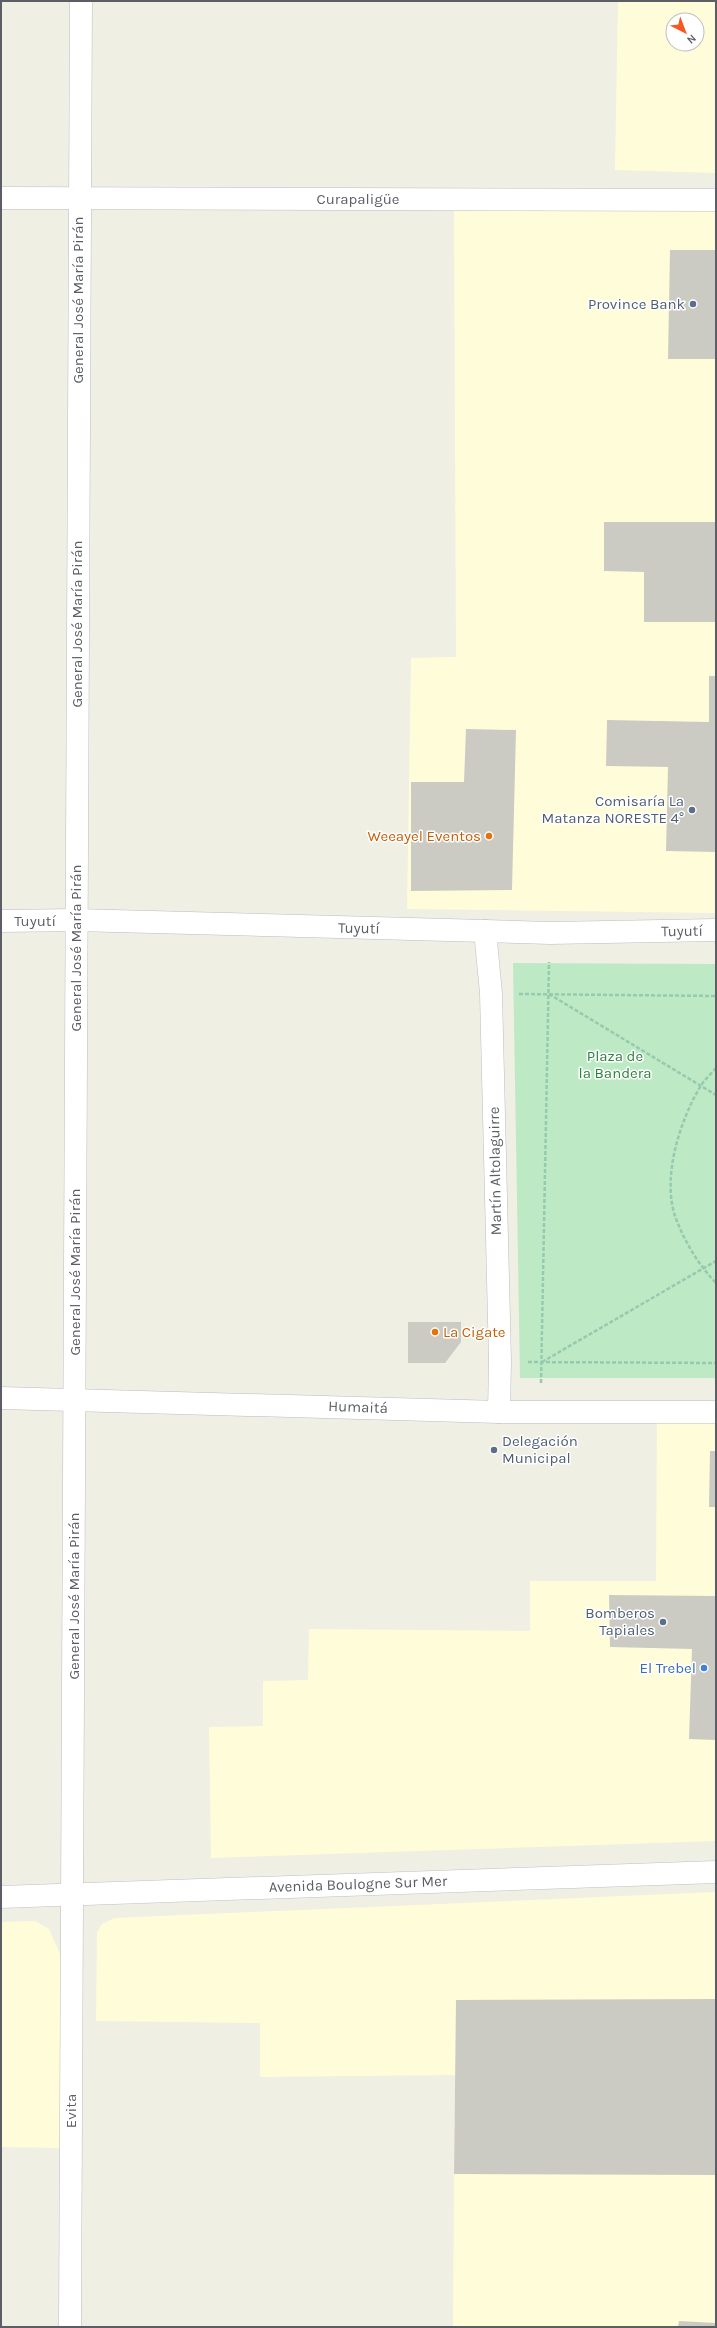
<svg xmlns="http://www.w3.org/2000/svg" width="717" height="2328" viewBox="0 0 717 2328" font-family="Karla,sans-serif">
  <rect width="100%" height="100%" fill="#efefe4"/>
  <!-- commercial -->
  <g fill="#fffdd9" fill-rule="evenodd">
    <path d="M618 1H716V173L615 170ZM673 20H697V44H673Z"/>
    <polygon points="716,206 716,913 407,909 411,658 456,657 454,210"/>
    <polygon points="657,1418 716,1419 716,1841 211,1858 209,1727 263,1726 263,1681 308,1680 309,1629 530,1631 530,1581 656,1581"/>
    <polygon points="716,1892 716,2327 453,2327 455,2075 260,2077 260,2023 96,2021 97,1932 102,1924 114,1918"/>
    <polygon points="35,1921 49,1929 60,1954 61,2148 1,2147 1,1922"/>
  </g>
  <!-- green -->
  <polygon fill="#bee9c5" points="513,963 716,964 716,1378 520,1378"/>
  <!-- building -->
  <g fill="#cccbc3">
    <polygon points="670,250 716,250 716,359 668,359"/>
    <polygon points="604,522 716,522 716,622 644,622 644,572 604,571"/>
    <polygon points="709,676 716,676 716,852 666,851 668,767 606,766 607,720 709,722"/>
    <polygon points="466,729 516,730 512,890 411,891 411,782 464,782"/>
    <polygon points="408,1322 461,1322 461,1342 445,1363 408,1363"/>
    <polygon points="710,1451 716,1451 716,1507 709,1507"/>
    <polygon points="609,1595 716,1596 716,1740 689,1739 692,1649 610,1647"/>
    <polygon points="716,1999 716,2175 454,2174 456,2000"/>
    <polygon points="679,2321 716,2323 716,2327 678,2327"/>
  </g>
  <g fill="none" stroke-linecap="round" stroke-linejoin="round">
    <defs>
      <g id="minor">
        <polyline points="1,198 716,200"/>
        <polyline points="1,921 76,920 485,931"/>
        <polyline points="1,1398 499,1412"/>
        <polyline points="70,2327 81,1"/>
      </g>
      <polyline id="tertiary" points="716,930 550,933 485,931 491,993 500,1361 499,1412 716,1412"/>
      <polyline id="secondary" points="1,1897 716,1872"/>
    </defs>
    <!-- minor casing -->
    <use href="#minor" stroke="#bbbdc4" stroke-width="23"/>
    <!-- tertiary casing -->
    <use href="#tertiary" stroke="#bbbdc4" stroke-width="23"/>
    <!-- secondary casing -->
    <use href="#secondary" stroke="#bec0c8" stroke-width="23"/>
    <!-- path -->
    <g stroke="#96caae" stroke-width="2.5" stroke-dasharray="4 2" stroke-linecap="butt">
      <polyline points="519,994 716,996"/>
      <polyline points="549,994 716,1095"/>
      <path d="M716 1068C711 1074 704 1080 700 1087 680 1121 662 1176 675 1216 684 1241 698 1264 716 1283"/>
      <polyline points="528,1362 716,1363"/>
      <polyline points="542,1362 716,1261"/>
      <polyline points="541,1383 549,962"/>
    </g>
    <!-- minor -->
    <use href="#minor" stroke="#fff" stroke-width="22"/>
    <!-- tertiary -->
    <use href="#tertiary" stroke="#fff" stroke-width="22"/>
    <!-- secondary -->
    <use href="#secondary" stroke="#fff" stroke-width="22"/>
  </g>
  <!-- markers -->
  <g fill="#5c6f8a" stroke="#fff" stroke-width="1.5">
    <circle cx="693" cy="304" r="4"/>
    <circle cx="692" cy="810" r="4"/>
    <circle cx="494" cy="1450" r="4"/>
    <circle cx="663" cy="1622" r="4"/>
  </g>
  <g fill="#e8710a" stroke="#fff" stroke-width="1.5">
    <circle cx="489" cy="836" r="4"/>
    <circle cx="435" cy="1332" r="4"/>
  </g>
  <circle fill="#3f7fe0" stroke="#fff" stroke-width="1.5" cx="704" cy="1668" r="4"/>
  <g text-anchor="middle" stroke-width="3" stroke-linejoin="round" paint-order="stroke">
    <!-- street labels -->
    <g font-size="15" fill="#5c5e66" stroke="#fff">
      <text x="358" y="204">Curapaligüe</text>
      <text transform="translate(78 300) rotate(-90)" y="5">General José María Pirán</text>
      <text transform="translate(77 624) rotate(-90)" y="5">General José María Pirán</text>
      <text x="35" y="926">Tuyutí</text>
      <text transform="translate(359 928) rotate(1)" y="5">Tuyutí</text>
      <text transform="translate(682 931) rotate(-1)" y="5">Tuyutí</text>
      <text transform="translate(76 948) rotate(-90)" y="5">General José María Pirán</text>
      <text transform="translate(495 1171) rotate(-91)" y="5">Martín Altolaguirre</text>
      <text transform="translate(75 1272) rotate(-90)" y="5">General José María Pirán</text>
      <text transform="translate(358 1407) rotate(2)" y="5">Humaitá</text>
      <text transform="translate(74 1596) rotate(-90)" y="5">General José María Pirán</text>
      <text transform="translate(358 1884) rotate(-2)" y="5">Avenida Boulogne Sur Mer</text>
      <text transform="translate(71 2111) rotate(-90)" y="5">Evita</text>
    </g>
    <!-- service labels -->
    <g font-size="15" fill="#4e5e75" stroke="#fff" text-anchor="end">
      <text x="685" y="309">Province Bank</text>
      <text x="684" y="806">Comisaría La<tspan x="684" dy="17">Matanza NORESTE 4°</tspan></text>
      <text x="502" y="1446" text-anchor="start">Delegación<tspan x="502" dy="17">Municipal</tspan></text>
      <text x="655" y="1618">Bomberos<tspan x="655" dy="17">Tapiales</tspan></text>
    </g>
    <!-- food labels -->
    <g font-size="15" fill="#c56008" stroke="#fff" text-anchor="end">
      <text x="481" y="841">Weeayel Eventos</text>
      <text x="443" y="1337" text-anchor="start">La Cigate</text>
    </g>
    <!-- park labels -->
    <g font-size="15" fill="#2e8240" stroke="#fff">
      <text x="615" y="1061">Plaza de<tspan x="615" dy="17">la Bandera</tspan></text>
    </g>
    <!-- shop labels -->
    <g font-size="15" fill="#366cbe" stroke="#fff" text-anchor="end">
      <text x="696" y="1673">El Trebel</text>
    </g>
  </g>
  <!-- border -->
  <rect width="717" height="2328" fill="none" stroke="#5c5e66" stroke-width="4"/>
  <!-- north arrow -->
  <g transform="translate(685 32) rotate(138)"><circle r="19" fill="#ffffff" stroke="#bebfc2"/>
  <path d="M0-3L7 15L0 10L-7 15Z" fill="#f65723"/>
  <text y="-6" font-size="11" font-weight="bold" text-anchor="middle" fill="#5c5e66">N</text>
  </g>
</svg>
